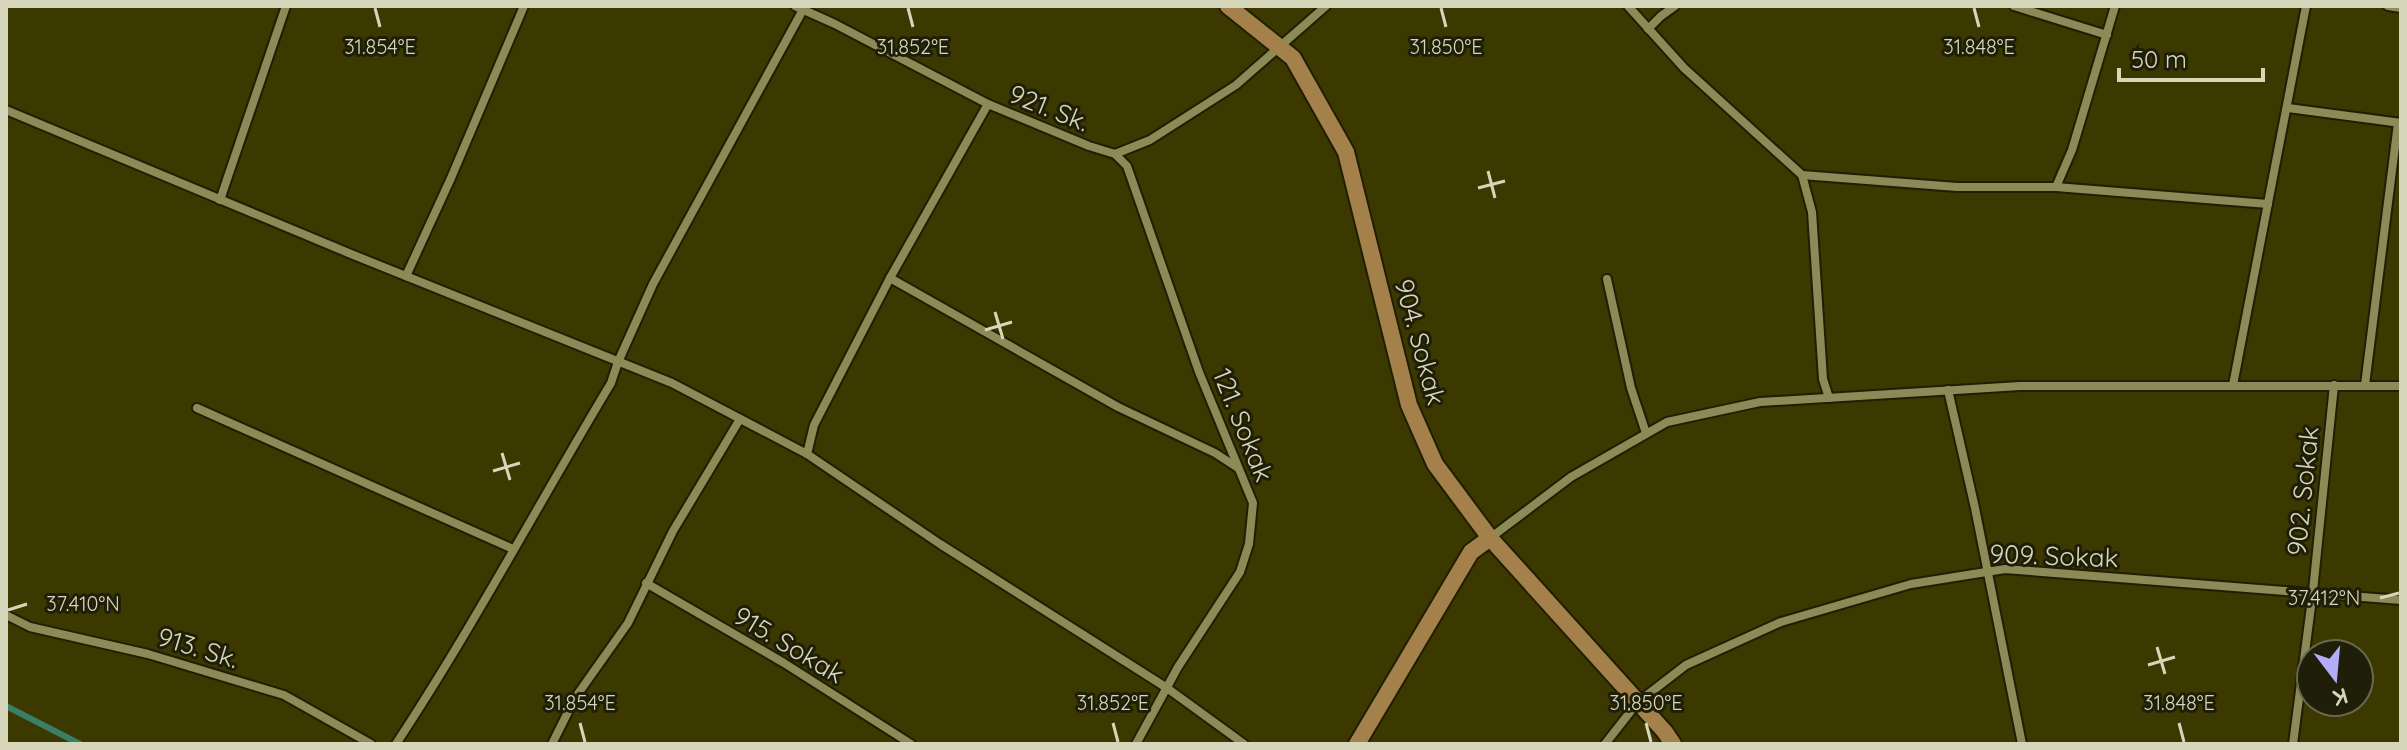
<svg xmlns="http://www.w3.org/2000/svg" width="2407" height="750" viewBox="0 0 2407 750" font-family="Quicksand,sans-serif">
  <rect width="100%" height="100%" fill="#3b3800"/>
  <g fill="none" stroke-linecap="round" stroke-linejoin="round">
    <!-- stream -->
    <polyline stroke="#3a7f65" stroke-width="6" points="6,706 80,744"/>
    <defs>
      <g id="street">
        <polyline points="795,6 835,24 988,104 1089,146 1115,154 1150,140 1236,85 1326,6"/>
        <polyline points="1628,6 1684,68 1802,175 1812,212 1823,379 1829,398"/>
        <polyline points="2014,6 2107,35"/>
        <polyline points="2388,6 2401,8"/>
        <polyline points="1648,29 1661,16 1675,6"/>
        <polyline points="2288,108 2401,123"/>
        <polyline points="6,110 351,254 672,383 807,454 940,544 1167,688 1244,744"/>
        <polyline points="1115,154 1127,166 1199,372 1253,503 1249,544 1240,572 1178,667 1136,744"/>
        <polyline points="1802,175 1957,187 2056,187 2072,150 2115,6"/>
        <polyline points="2056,187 2268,204"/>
        <polyline points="220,200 286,6"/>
        <polyline points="406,276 451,178 524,6"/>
        <polyline points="890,278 1118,407 1215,453 1238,468"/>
        <polyline points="1607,279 1631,388 1646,433"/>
        <polyline points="2233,385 2306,6"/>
        <polyline points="2365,385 2398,123"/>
        <polyline points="1948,390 1975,508 2022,744"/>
        <polyline points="197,408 513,549"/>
        <polyline points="807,454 814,425 890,278 988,104"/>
        <polyline points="1490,538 1571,477 1667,422 1760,402 2020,386 2401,386"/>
        <polyline points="646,583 784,663 911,744"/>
        <polyline points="6,615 30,627 148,654 284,695 371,744"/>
        <path d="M396 744C473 627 539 503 611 383L618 362 653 284 805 6"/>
        <polyline points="552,744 575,698 628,623 673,531 740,419"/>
        <polyline points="1605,744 1638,702 1686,665 1781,622 1911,584 2005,569 2401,600"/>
        <polyline points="2293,744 2313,591 2334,385"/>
      </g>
      <g id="secondary">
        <polyline points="1228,6 1293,58 1346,152 1409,405 1435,464 1490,538 1665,732 1673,744"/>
        <polyline points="1357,744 1471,552 1490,538"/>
      </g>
    </defs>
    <!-- street casing -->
    <use href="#street" stroke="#201e04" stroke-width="12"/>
    <!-- secondary casing -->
    <use href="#secondary" stroke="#201e04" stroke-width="20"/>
    <!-- street -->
    <use href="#street" stroke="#8c8a57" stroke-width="8"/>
    <!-- secondary -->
    <use href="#secondary" stroke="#a4814b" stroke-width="16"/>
  </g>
  <!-- ticks -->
  <path fill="none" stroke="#d6d6bb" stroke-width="3" d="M375 8 380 27M908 8 913 27M1441 8 1446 27M1974 8 1979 27M1488 171 1495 198M1478 188 1505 181M995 312 1003 339M985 330 1012 322M502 453 510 480M493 471 520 463M2380 598 2399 593M8 610 27 604M2157 647 2165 674M2148 665 2175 657M580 723 585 742M1113 723 1118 742M1646 723 1651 742M2179 723 2184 742"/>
  <g text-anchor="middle" stroke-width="6" stroke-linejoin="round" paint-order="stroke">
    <!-- street labels -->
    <g font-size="26" fill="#d6d6bb" stroke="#1f1e09">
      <text transform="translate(1049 108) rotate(22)" y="9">921. Sk.</text>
      <text transform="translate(1420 342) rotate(75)" y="9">904. Sokak</text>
      <text transform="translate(1243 425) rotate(68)" y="9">121. Sokak</text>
      <text transform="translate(2303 491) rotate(-84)" y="9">902. Sokak</text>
      <text transform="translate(2054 556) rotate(2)" y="9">909. Sokak</text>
      <text transform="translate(789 645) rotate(31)" y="9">915. Sokak</text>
      <text transform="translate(198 648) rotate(17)" y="9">913. Sk.</text>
    </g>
  </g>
  <g font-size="20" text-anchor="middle" fill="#d6d6bb" stroke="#1f1e09" stroke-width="6" stroke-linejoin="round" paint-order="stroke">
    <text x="380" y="54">31.854°E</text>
    <text x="913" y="54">31.852°E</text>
    <text x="1446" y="54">31.850°E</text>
    <text x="1979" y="54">31.848°E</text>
    <text x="2324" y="605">37.412°N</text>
    <text x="83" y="611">37.410°N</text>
    <text x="580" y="710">31.854°E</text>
    <text x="1113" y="710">31.852°E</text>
    <text x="1646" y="710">31.850°E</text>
    <text x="2179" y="710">31.848°E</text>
  </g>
  <!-- border -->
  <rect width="2407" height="750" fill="none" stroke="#d6d6bb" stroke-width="16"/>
  <!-- north arrow -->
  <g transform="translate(2335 678) rotate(164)"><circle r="38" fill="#1f1e09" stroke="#686850" stroke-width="2"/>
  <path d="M0-6L14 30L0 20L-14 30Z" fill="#b2adf9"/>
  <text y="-12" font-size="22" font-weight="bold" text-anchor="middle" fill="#d6d6bb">K</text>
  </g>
  <!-- scale -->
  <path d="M2119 68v12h144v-12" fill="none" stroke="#d6d6bb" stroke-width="4"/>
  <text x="2131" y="68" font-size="24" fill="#d6d6bb" stroke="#1f1e09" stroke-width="6" paint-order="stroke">50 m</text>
</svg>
